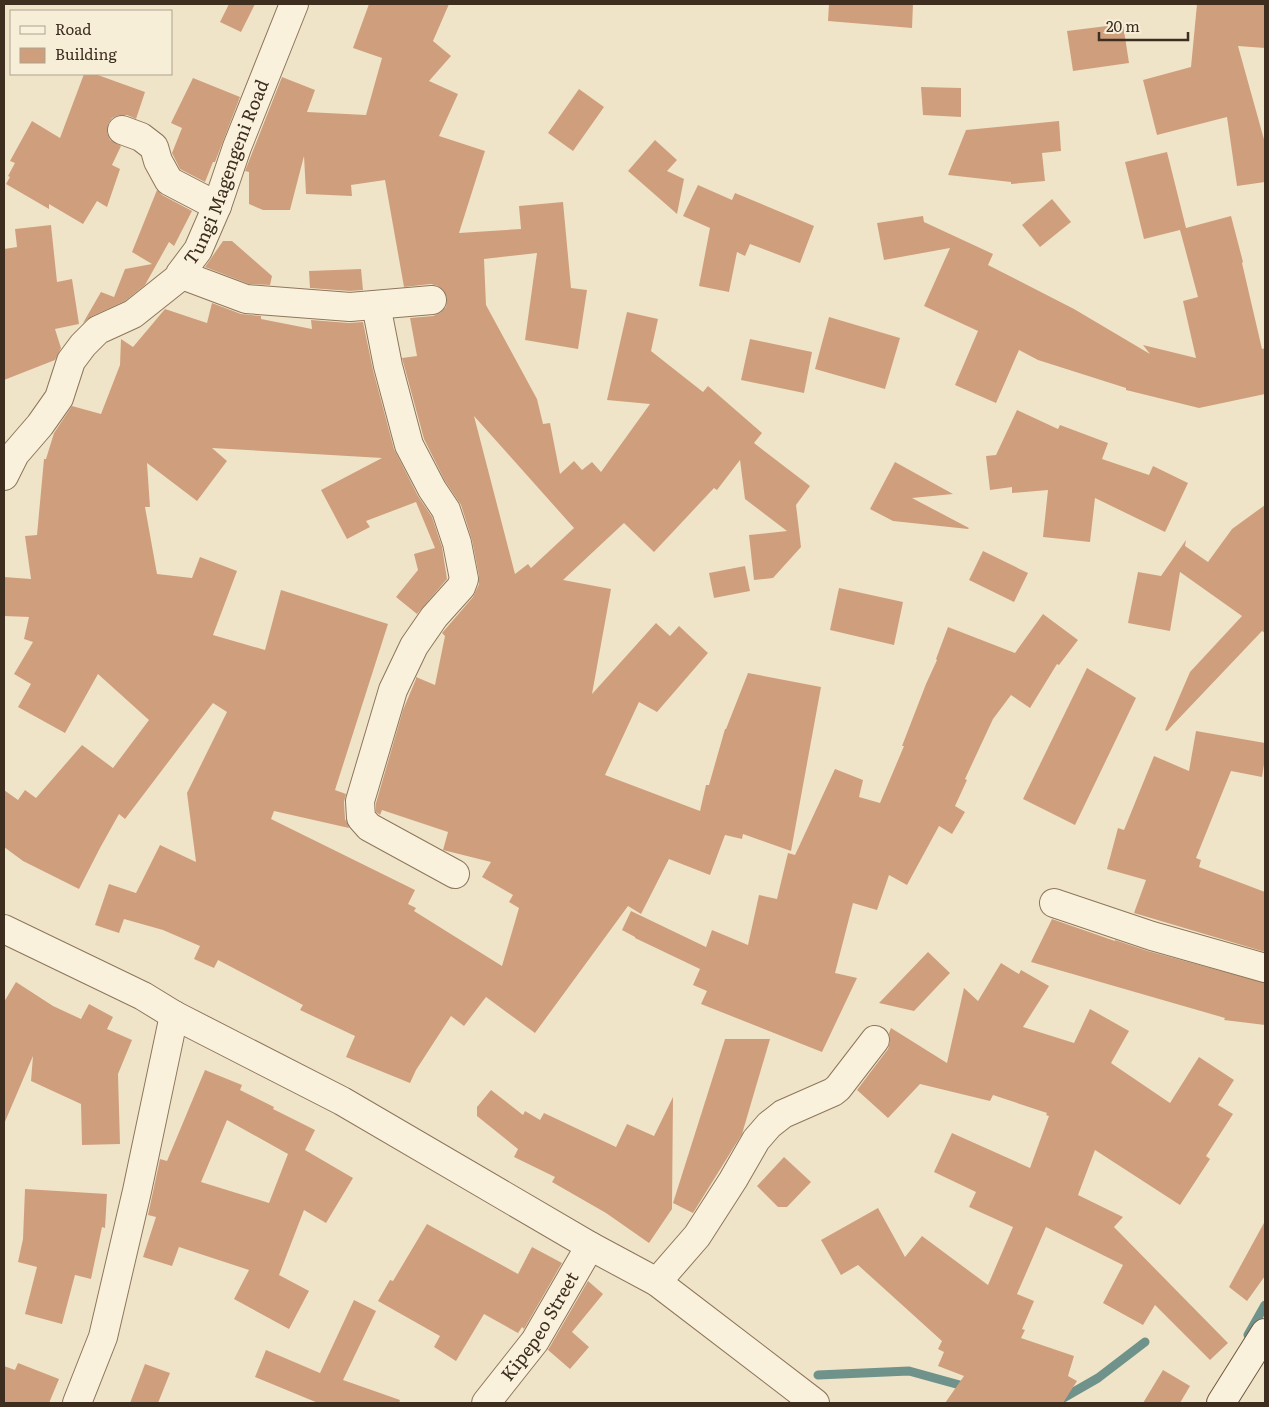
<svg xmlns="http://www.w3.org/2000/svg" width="1269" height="1407" viewBox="0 0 1269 1407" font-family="Literata,serif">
  <rect width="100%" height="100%" fill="#f0e4c8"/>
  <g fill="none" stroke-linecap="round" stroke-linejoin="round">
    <!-- stream -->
    <g stroke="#6f938a" stroke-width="9">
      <polyline points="1248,1335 1265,1305"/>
      <polyline points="818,1375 909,1371 967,1387"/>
      <polyline points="1058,1401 1098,1378 1145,1342"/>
    </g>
  </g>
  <!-- building -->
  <g fill="#cf9f7d" fill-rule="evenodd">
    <polygon points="229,4 255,4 241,32 220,22"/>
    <path d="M369 4H449L433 41 451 56 429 81 458 94 439 136 485 151 459 233 521 229 519 206 563 202 571 288 587 290 578 349 525 340 537 253 484 259 486 305 537 399 543 424 550 423 560 474 574 461 582 470 592 462 601 472 650 404 607 400 627 312 658 319 651 351 703 392 708 386 762 433 754 443 810 486 796 505 801 547 773 578 754 580 749 535 787 531 745 499 740 460 717 490 714 488 654 552 624 523 563 580 611 589 592 694 656 623 670 636 679 626 708 653 657 712 639 702 605 775 700 811 706 785H709L725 729H726L748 673 821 687 791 851 743 834 742 839 725 835 710 875 669 859 641 914 628 906 535 1033 486 997 464 1026 451 1016 416 1070 410 1083 346 1057 355 1036 300 1010 303 1005 218 960 214 968 194 959 200 946 163 930 124 919 119 933 95 925 109 884 136 893 160 845 196 862 187 793 227 712 213 703 125 819 119 814 100 848 79 889 23 861 4 847V790L18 800 25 790 36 798 82 745 113 768 149 720 98 674 65 733 18 707 31 684 14 674 33 642 24 639 29 617 4 616V577L31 579 25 536 37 535 44 459H46L54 433 72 406 101 414 120 365 121 339 133 347 165 309 207 323 212 303 241 314 261 316V319L312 329 311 320 349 323 363 322 373 370 394 449 418 496 432 517 442 547 447 579 417 614 396 597 418 570 414 554 435 548 416 502 366 521 370 527 347 539 321 490 382 458 212 448 227 461 197 501 147 463 150 507H145L157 574 192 578 200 557 237 571 213 635 265 650 281 590 388 624 335 790 346 794 344 802 345 819 349 828 274 811 271 819 415 890 408 904 416 908 414 911 502 966 519 908 509 902 513 895 482 877 491 862 443 850 448 832 382 810 380 815 376 812V803L403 710 416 679V677L435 685 445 636 442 633 473 597 479 584V576L472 540 461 505 445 481 424 439 402 358 417 356 410 318 433 316 440 313 446 307 447 298 444 291 438 286 431 284 404 287 385 180 351 185 352 196 306 194 304 156 290 210H263L249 204V172L245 171 282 77 315 90 307 112 366 115 382 58 353 48ZM474 416 574 528 531 568 528 564 515 574Z"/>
    <polygon points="829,4 913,4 912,28 828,21"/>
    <polygon points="1197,4 1265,4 1265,48 1238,46 1265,143 1265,182 1237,186 1227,117 1157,135 1143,80 1191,67"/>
    <polygon points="1123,24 1129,63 1073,71 1067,31"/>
    <polygon points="84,74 95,74 145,92 136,119 127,115 119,115 112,118 108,124 107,132 110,140 121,146 112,165 120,169 107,207 97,201 83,224 49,204 49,209 6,184 10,177 8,176 15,163 10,161 32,121 60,138"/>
    <polygon points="193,78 240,97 215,162 213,162 205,182 180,169 172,153 182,128 171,123"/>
    <polygon points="921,87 961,88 961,117 923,115"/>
    <polygon points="579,89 604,107 573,151 548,133"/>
    <polygon points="1059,121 1061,151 1042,153 1045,181 1011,184 1011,182 948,175 966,130"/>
    <polygon points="655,140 677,160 667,171 684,179 677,214 628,171"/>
    <polygon points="1167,152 1186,228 1231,216 1243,262 1242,263 1262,349 1265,348 1265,394 1199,408 1126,390 1126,388 1038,360 1019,350 996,403 955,385 978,331 924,306 950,248 884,260 877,223 923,216 924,222 993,254 988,265 1074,309 1150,354 1143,345 1196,358 1183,301 1198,297 1180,230 1144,239 1125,162"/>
    <polygon points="698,185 732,200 735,193 814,226 800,263 750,244 745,256 737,252 729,292 699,286 710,228 683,216"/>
    <polygon points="157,190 162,195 192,211 174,246 169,242 145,285 125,301 92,316 83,323 101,292 114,297 125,269 152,264 132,252"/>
    <polygon points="1052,199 1071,222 1040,247 1022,225"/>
    <polygon points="51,225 57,282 72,279 79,324 55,329 61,348 55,360 4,380 4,249 17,247 15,229"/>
    <polygon points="223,241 232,241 272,276 270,285 249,284 205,267"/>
    <polygon points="361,269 363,290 350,291 310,288 309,271"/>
    <polygon points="829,317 900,338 885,389 815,369"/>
    <polygon points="750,339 812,352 804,393 741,380"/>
    <polygon points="1017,410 1058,429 1060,425 1108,443 1102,459 1149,475 1153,466 1188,483 1165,532 1095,498 1090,542 1043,537 1048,490 1012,493 1012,487 990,490 986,456 996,455"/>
    <polygon points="895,462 953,494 912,498 969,528 968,529 893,521 870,509"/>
    <polygon points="1265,505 1265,633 1262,631 1167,731 1165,730 1190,672 1242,616 1180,572 1170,631 1128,623 1138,572 1161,576 1186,540 1185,546 1208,562 1232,529"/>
    <polygon points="983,551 1028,573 1014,602 969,580"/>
    <polygon points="745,566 750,591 714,598 709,573"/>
    <polygon points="839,588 903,602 894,645 830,630"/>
    <polygon points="1043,614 1078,640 1059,665 1057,664 1030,708 1011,695 993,719 965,779 967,780 955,806 965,812 952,834 939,826 907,885 889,875 877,910 853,903 835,973 857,978 822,1052 701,1004 707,991 693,985 700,969 635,938 635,937 622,930 631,911 706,947 712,930 748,945 759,895 777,899 788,853 795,855 835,769 863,780 859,797 880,803 904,746 902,746 926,684 937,660 936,659 948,627 1015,653"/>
    <polygon points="1087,668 1136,698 1075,825 1023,799"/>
    <polygon points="1196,731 1265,743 1265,758 1262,777 1231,771 1196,858 1201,860 1199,867 1265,892 1265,952 1134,913 1146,880 1107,869 1118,828 1124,830 1154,756 1189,771"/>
    <polygon points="1052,919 1115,941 1115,940 1148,951 1265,983 1265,1025 1224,1020 1225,1018 1031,962"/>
    <polygon points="928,952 950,973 914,1011 879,1003"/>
    <polygon points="1001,963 1019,974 1021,970 1049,986 1023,1027 1074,1043 1090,1009 1129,1031 1111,1063 1170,1103 1199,1057 1234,1080 1218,1105 1233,1114 1206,1156 1210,1159 1180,1205 1095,1150 1078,1195 1123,1217 1114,1227 1228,1343 1210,1360 1155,1305 1143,1325 1103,1303 1123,1265 1046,1227 1017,1294 1034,1301 1022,1329 1025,1330 1021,1338 1074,1356 1068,1376 1077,1381 1063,1403 945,1403 964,1376 938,1366 944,1352 938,1349 942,1341 858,1265 841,1275 821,1240 878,1208 905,1257 922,1236 988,1285 1013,1227 969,1207 976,1192 934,1172 952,1133 1030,1168 1049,1116 1046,1115 1047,1113 993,1095 990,1101 920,1084 888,1118 857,1090 888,1049 890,1042 889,1033 891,1028 947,1063 964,988 978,1001"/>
    <polygon points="16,982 53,1006 81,1019 89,1004 113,1017 107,1029 132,1040 118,1074 120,1144 82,1145 81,1104 31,1081 33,1056 4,1124 4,1002"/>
    <polygon points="725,1039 770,1039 742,1134 693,1213 673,1203"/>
    <path d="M205 1070 242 1085 240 1090 274 1107 273 1109 315 1130 305 1150 353 1178 326 1223 304 1210 279 1275 309 1291 289 1329 234 1299 249 1270 179 1247 172 1266 143 1257 156 1217 148 1215 160 1159 167 1161ZM227 1120 288 1154 269 1203 201 1182Z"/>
    <polygon points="491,1090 523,1115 525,1111 540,1120 544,1113 616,1147 627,1124 654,1136 673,1097 672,1209 649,1243 606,1213 552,1182 555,1177 514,1157 518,1149 477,1116 477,1107"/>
    <polygon points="784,1157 811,1182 787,1207 778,1207 757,1186"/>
    <polygon points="25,1189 107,1194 105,1228 102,1227 91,1279 75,1275 62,1324 25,1314 37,1267 18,1262 23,1239"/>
    <polygon points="1265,1221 1265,1276 1247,1301 1229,1287"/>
    <polygon points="427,1224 518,1274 532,1247 562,1263 524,1329 522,1327 518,1333 484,1314 456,1361 434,1347 440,1336 378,1301 390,1280 393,1281"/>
    <polygon points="588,1281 603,1294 572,1332 589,1347 570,1369 548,1350"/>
    <polygon points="354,1300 376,1311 343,1380 400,1400 399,1403 318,1403 255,1377 266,1350 320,1373"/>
    <polygon points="18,1363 59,1379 49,1403 4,1403 4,1366 15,1370"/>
    <polygon points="145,1364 170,1373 158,1403 130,1403"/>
    <polygon points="1163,1370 1190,1386 1180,1403 1143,1403"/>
  </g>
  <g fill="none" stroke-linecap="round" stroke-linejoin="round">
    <defs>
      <g id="minor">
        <polyline points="122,130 141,137 154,147 158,161 169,181 217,206"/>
        <polyline points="182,275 246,299 350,307 432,300"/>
        <polyline points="376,305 388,366 409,445 432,489 446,510 457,543 464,579 461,587 434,617 414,646 393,690 360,801 361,818 369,827 455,874"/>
        <path id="s1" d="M4 476 15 454 40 425 59 398 71 361 83 345 98 330 133 314 182 275 180 274 198 250 217 206 237 147 294 4"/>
        <polyline points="1054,903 1152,936 1265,968"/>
        <polyline points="657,1282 697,1236 733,1180 756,1140 769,1125 783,1114 833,1092 838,1088 875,1040"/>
        <polyline points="77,1403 103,1337 137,1191 174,1015"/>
        <path id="s2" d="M486 1403 535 1341 590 1246"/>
      </g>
      <polyline id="tertiary" points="4,929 143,996 174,1015 342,1101 590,1246 657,1282 815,1403"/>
      <polyline id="secondary" points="1221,1403 1265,1333"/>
    </defs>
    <!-- minor casing -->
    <use href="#minor" stroke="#8d765c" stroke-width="30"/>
    <!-- tertiary casing -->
    <use href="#tertiary" stroke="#8d765c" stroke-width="30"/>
    <!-- secondary casing -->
    <use href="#secondary" stroke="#6f573f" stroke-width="30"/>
    <!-- minor -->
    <use href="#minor" stroke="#faf1dc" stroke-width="28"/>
    <!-- tertiary -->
    <use href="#tertiary" stroke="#faf1dc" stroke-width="28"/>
    <!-- secondary -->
    <use href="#secondary" stroke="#faf1dc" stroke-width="28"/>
  </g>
  <g text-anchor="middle" stroke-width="4" stroke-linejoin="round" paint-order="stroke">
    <!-- street labels -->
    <g font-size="18" fill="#3d2e20" stroke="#f7eed8">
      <text dy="6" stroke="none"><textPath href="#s1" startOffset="392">Tungi Magengeni Road</textPath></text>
      <text dy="6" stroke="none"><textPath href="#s2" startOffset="94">Kipepeo Street</textPath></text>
    </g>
  </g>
  <!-- border -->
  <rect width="1269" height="1407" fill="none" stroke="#3d2e20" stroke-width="10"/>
  <!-- legend -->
  <rect x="10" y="10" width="162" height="65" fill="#f7eed8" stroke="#ada18e"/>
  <rect x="20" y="26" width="25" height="8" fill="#faf1dc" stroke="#ada18e"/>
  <text x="55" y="35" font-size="15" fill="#3d2e20">Road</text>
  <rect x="20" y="48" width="25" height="15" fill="#cf9f7d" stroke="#ada18e"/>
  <text x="55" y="60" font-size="15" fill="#3d2e20">Building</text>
  <!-- scale -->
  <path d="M1099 32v8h89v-8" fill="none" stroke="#3d2e20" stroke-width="2.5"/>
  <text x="1106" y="32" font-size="15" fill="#3d2e20" stroke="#f7eed8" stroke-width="4" paint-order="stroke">20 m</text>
</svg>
